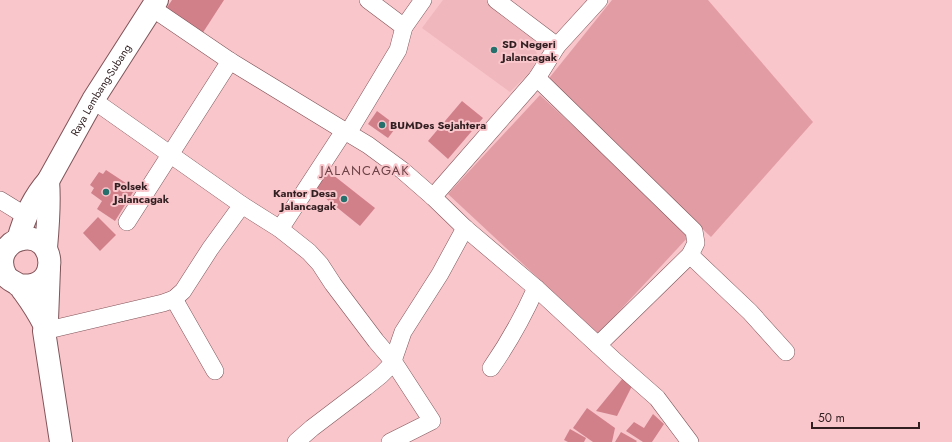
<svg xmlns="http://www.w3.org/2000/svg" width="952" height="442" viewBox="0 0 952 442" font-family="Jost,sans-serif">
  <rect width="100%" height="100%" fill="#f9c6cb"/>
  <!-- built -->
  <polygon fill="#f0b7bc" points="443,0 487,0 530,32 535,45 537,55 532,70 510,92 422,28"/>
  <!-- green -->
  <g fill="#e29ca4">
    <polygon points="612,0 708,0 813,122 711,237 546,82"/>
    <polygon points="540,95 690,235 598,334 448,194"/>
  </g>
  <!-- building -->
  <g fill="#d1808a">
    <polygon points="172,0 224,0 202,34 166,9"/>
    <polygon points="462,101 483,118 448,159 428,141"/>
    <polygon points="377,111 397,126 388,138 368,124"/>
    <polygon points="106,170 135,189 115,221 97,209 102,201 91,193 94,188 90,185 99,172 103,174"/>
    <polygon points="328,171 375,208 360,226 314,189"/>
    <polygon points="98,217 116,235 100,251 83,233"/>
    <polygon points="623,378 632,386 617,416 596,411"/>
    <polygon points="587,408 615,428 612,442 593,442 573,428"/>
    <polygon points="653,414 664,424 652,442 643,442 626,431 634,422 644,428"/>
    <polygon points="570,429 586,438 584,442 568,442 564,440"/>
    <polygon points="621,432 637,441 636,442 615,442"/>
  </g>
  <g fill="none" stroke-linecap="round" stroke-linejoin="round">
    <defs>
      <g id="minor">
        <polyline points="368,0 404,27"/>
        <polyline points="423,0 404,27 398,50 348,133 368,145 402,170 433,197 465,228 536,288 616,362 657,398 690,442"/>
        <polyline points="496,0 557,46"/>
        <polyline points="152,8 230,61 348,133"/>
        <polyline points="537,78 694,231 696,243 690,255 598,345"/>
        <polyline points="433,197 537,78 557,46 599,0"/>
        <polyline points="0,200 26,216"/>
        <polyline points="242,205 280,229 309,252 320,264 333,284 376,341 393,361 432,421 390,442"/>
        <polyline points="127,222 230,61"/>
        <polyline points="280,229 344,131"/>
        <polyline points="690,255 750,312 786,352"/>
        <polyline points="174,299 215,371"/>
        <polyline points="44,331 163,303 174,299 183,291 210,249 242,205 93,100"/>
        <path d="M491 368C509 342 523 317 536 288"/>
        <polyline points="296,442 312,428 366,387 381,375 389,367 393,361 403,332 440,274 465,228"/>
      </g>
      <g id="primary">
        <path id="s1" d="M18 240C24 218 33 198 48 181L93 100 157 0"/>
        <path d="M46 248C48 226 50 203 48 181"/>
        <polyline points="49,268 47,320 44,331 61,442"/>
        <path d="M18 285C62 292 56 233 23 239 14 240 8 245 4 253 1 260 2 269 6 276 10 281 15 282 19 285 21 287 22 290 24 292 32 303 39 314 45 326"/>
      </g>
    </defs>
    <!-- minor casing -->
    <use href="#minor" stroke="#805459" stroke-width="18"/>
    <!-- primary casing -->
    <use href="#primary" stroke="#805459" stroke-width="24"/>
    <!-- minor -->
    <use href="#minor" stroke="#fff" stroke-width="17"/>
    <!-- primary -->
    <use href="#primary" stroke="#fff" stroke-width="22"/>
  </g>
  <!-- markers -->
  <g fill="#25706d" stroke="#f9c6cb" stroke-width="1.5">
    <circle cx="494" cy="50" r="4"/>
    <circle cx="382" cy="125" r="4"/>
    <circle cx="106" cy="192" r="4"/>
    <circle cx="344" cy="199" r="4"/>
  </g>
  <g text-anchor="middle" stroke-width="4" stroke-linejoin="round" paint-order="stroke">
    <!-- poi labels -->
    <g font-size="11" font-weight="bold" fill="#301e20" stroke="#f9c6cb" text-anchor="start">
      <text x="502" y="48">SD Negeri<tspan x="502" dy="13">Jalancagak</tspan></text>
      <text x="390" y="129">BUMDes Sejahtera</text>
      <text x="114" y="190">Polsek<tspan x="114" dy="13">Jalancagak</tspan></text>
      <text x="336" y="197" text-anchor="end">Kantor Desa<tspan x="336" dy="13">Jalancagak</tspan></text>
    </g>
    <!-- street labels -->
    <g font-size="11" fill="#301e20" stroke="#f9c6cb">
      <text dy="4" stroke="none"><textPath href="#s1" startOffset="172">Raya Lembang-Subang</textPath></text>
    </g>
    <!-- quarter labels -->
    <g font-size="13" letter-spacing="1" fill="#6d4348" stroke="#f9c6cb">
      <text x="365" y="175">JALANCAGAK</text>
    </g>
  </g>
  <!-- scale -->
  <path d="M812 422v6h107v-6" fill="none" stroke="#301e20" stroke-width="2"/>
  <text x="818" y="422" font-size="12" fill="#301e20" stroke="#f9c6cb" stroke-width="3" paint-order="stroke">50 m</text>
</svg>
